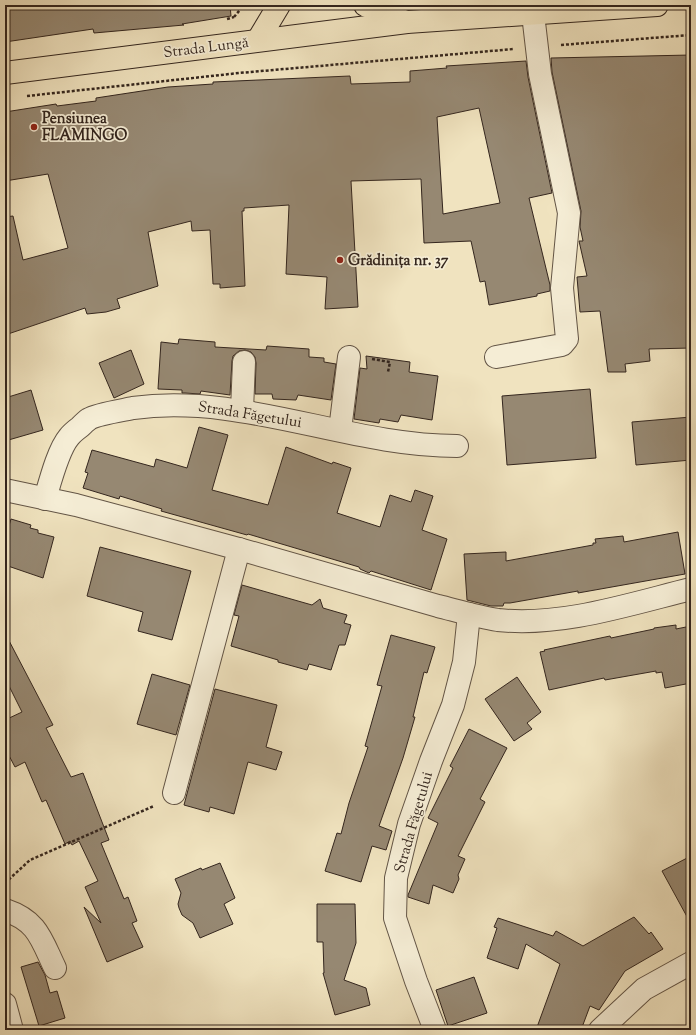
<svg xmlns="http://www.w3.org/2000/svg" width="696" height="1035" viewBox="0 0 696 1035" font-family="'Sorts Mill Goudy',serif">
  <rect width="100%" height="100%" fill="#f0e3bf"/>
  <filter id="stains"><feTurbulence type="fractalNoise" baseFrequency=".005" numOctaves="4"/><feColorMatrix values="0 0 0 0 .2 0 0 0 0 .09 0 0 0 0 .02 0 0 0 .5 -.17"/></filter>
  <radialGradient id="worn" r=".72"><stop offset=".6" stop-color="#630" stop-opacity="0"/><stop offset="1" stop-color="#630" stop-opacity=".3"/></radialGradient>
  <!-- building -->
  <g fill="#968872" stroke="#34261e" fill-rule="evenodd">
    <polygon points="5,5 230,5 231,16 182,24 184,25 94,33 93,29 5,42"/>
    <polygon points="691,55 691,256 687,256 691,322 691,348 649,349 650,361 625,364 626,372 608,372 600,311 580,312 577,277 587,276 579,241 583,241 580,227 581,211 552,72 551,58"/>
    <path d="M526 61 528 77 552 193 529 198 550 285V291L537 294V296L489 305 485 281 480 282 471 241 424 243 421 179 351 181 358 307 325 309 327 277 286 274 289 205 244 208V211H242L245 286 220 288V284H213L210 230 192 231 191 221 148 232 158 286 117 299 120 308 106 312 87 314 85 308 5 335V217L13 216 23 260 68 248 48 174 5 181V112L56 104 57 106 96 101V98L168 87 213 84V82L350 76 351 84 410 82V71L447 68 446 66ZM479 108 500 203 443 214 437 117Z"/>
    <polygon points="179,339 215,342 215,347 266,350 267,346 309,349 309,357 324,358 324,362 336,364 331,400 298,395 296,400 273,399 272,394 255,394 256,363 255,357 251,352 245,350 239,351 233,356 232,361 230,395 201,391 200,394 185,393 182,393 182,390 158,389 161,342 178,344"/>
    <polygon points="131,350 144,384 114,398 99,363"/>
    <polygon points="366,356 410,362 409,372 438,376 432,420 401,415 398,422 380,419 379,423 354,419 360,368 367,369"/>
    <polygon points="590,389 596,458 507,465 502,396"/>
    <polygon points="31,390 43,430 5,441 5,398"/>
    <polygon points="691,417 691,460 636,465 632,422"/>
    <polygon points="199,427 228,435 212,490 268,505 286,447 332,464 333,462 351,468 337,513 380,527 390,495 411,502 415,490 433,496 422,530 447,539 431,590 371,571 369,573 360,569 359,567 248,534 247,535 161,511 162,509 120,496 119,499 83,488 88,473 85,472 92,450 154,467 156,459 187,468"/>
    <polygon points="11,519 31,525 30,528 38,530 38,533 54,537 43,578 5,565 5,539"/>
    <polygon points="678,532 685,574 578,593 578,591 510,603 504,603 503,606 491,606 467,600 464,554 506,552 506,561 593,545 593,543 596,543 595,539 623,536 624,542"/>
    <polygon points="100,547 191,571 172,640 138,631 143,612 87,596"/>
    <polygon points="242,585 312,605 320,599 323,608 347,615 344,623 351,625 345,645 339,645 331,670 309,664 307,670 278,662 278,660 231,646 239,616 234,615"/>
    <polygon points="676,625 676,629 691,626 691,683 665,688 662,672 656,673 656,671 605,680 604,678 549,690 540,652 545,651 544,650 610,636 611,638 654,629 654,628"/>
    <polygon points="5,633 53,725 46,728 71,777 83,773 109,840 101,843 124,899 128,897 137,921 132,923 143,947 107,962 84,907 101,923 85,887 98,881 79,841 72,845 70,841 65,844 46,800 42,802 25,762 15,767 5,748 5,720 22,712 5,678"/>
    <polygon points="391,635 435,647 427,673 424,672 413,717 415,717 403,758 379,826 392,831 386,850 372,846 361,882 325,871 337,833 341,834 349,803 368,747 365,746 382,686 377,685"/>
    <polygon points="152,674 190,685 176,735 137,724"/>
    <polygon points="517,677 541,712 527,723 532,729 514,741 485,699"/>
    <polygon points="215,689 277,705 266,747 282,752 276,770 248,762 234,814 210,807 209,812 184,805"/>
    <polygon points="469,729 507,748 480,799 485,802 458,856 465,859 458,875 459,879 453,893 433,885 429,904 408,897 408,895 438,823 428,818 453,768 450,766"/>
    <polygon points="691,856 691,924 662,871"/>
    <polygon points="220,863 235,898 224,904 233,924 200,938 193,923 182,915 179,908 178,904 181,893 175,879 201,868 202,870"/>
    <polygon points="317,904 355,904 356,943 344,980 366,988 370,1005 335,1015 323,973 324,973 323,942 317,942"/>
    <polygon points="634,917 649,934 651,932 663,949 625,971 599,1010 590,1006 581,1030 536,1030 560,964 526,944 518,969 487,958 497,928 494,927 498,918 553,936 556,931 583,946"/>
    <polygon points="38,962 45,975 50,993 57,991 65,1018 39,1026 21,967"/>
    <polygon points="474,977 487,1013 448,1026 436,990"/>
  </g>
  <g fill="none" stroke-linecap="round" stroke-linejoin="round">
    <defs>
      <g id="minor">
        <polyline points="496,357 562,345 567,339 562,288 569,213 540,74 533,14"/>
        <polyline points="242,410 244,362"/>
        <polyline points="340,430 349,357"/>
        <path d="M5 490 76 505 239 549 438 606C458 611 478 617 498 620 561 627 630 604 691 589"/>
        <path d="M45 499C50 482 58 450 69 437 72 433 76 430 80 427 83 424 86 421 89 419 97 414 124 410 133 408 244 393 347 446 457 446"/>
        <polyline points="174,793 239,549"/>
        <path d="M5 910C38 921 41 939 55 968"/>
        <polyline points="5,1004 12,1030"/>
        <polyline points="435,1030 416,981 395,918 396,878 409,824 431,761 453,705 464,662 469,614"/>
        <polyline points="600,1030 644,989 691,963"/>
      </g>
      <g id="major">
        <polyline points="365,5 406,22"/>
        <polyline points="258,40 279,5"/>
        <polyline points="5,73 407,22 657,5"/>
      </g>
    </defs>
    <!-- minor casing -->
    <use href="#minor" stroke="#635546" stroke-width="24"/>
    <!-- major casing -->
    <use href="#major" stroke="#34261e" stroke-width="24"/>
    <!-- path -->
    <g stroke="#34261e" stroke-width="2.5" stroke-dasharray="3 2" stroke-linecap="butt">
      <polyline points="234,17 244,5"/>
      <polyline points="227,19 234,17"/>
      <polyline points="561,45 691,35"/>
      <polyline points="27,96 239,73 514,49"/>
      <polyline points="372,359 390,362 388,372"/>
      <polyline points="5,883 30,860 154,806"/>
    </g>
    <!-- minor -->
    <use href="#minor" stroke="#f5edd5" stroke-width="22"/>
    <!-- major -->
    <use href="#major" stroke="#f0e3bf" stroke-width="22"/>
  </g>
  <!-- markers -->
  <g fill="#8f2418" stroke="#f5edd5" stroke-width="1.5">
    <circle cx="34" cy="127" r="4"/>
    <circle cx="340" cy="260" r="4"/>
  </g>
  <g text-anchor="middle" stroke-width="3.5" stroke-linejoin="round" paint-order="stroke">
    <!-- street labels -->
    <g font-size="15" fill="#34261e" stroke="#f5edd5">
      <text transform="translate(206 47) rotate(-7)" y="5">Strada Lungă</text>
      <text transform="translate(250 414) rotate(9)" y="5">Strada Făgetului</text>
      <text transform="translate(413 822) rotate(-74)" y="5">Strada Făgetului</text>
    </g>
    <!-- poi labels -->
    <g font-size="15" font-weight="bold" fill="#34261e" stroke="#f5edd5" text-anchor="start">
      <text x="42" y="123">Pensiunea<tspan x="42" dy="17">FLAMINGO</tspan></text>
      <text x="348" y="265">Grădinița nr. 37</text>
    </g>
  </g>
  <!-- margin -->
  <rect width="696" height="1035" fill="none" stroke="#f0e3bf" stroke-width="20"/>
  <rect x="6" y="6" width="684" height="1023" fill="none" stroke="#34261e" stroke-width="2"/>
  <rect x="10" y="10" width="676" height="1015" fill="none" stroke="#34261e"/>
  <rect width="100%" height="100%" filter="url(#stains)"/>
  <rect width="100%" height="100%" fill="url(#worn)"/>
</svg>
